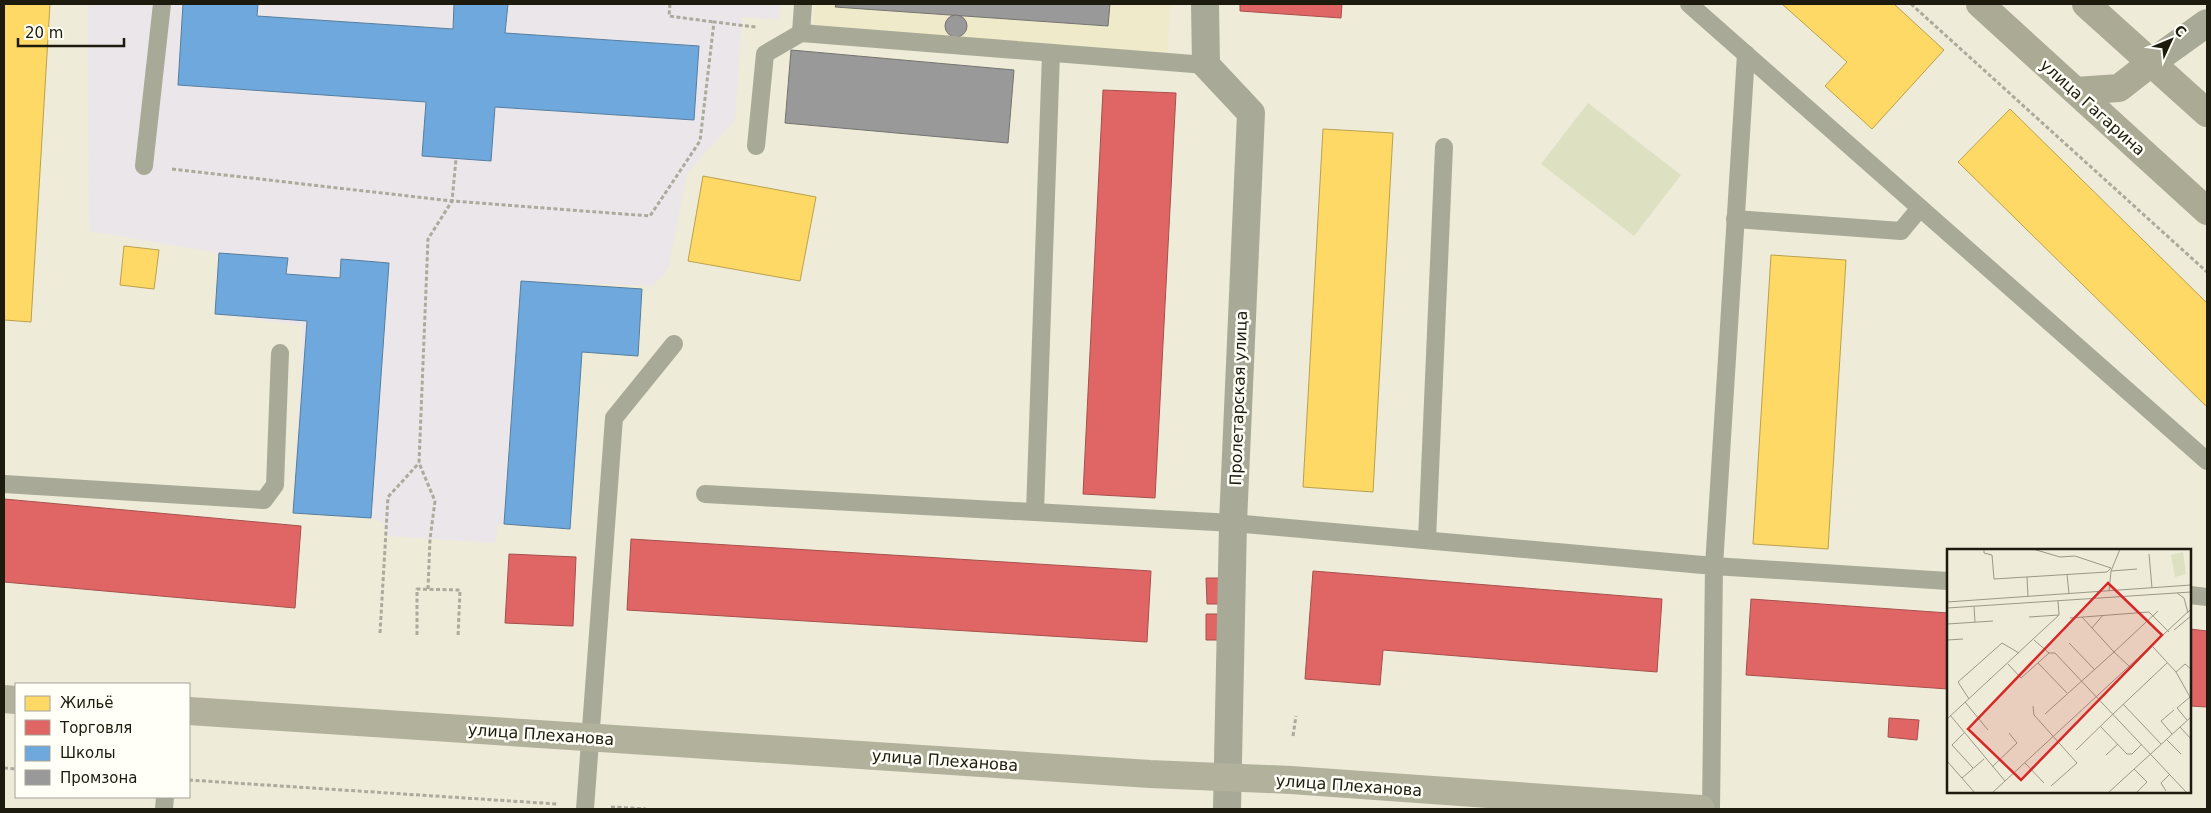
<svg xmlns="http://www.w3.org/2000/svg" width="2211" height="813" viewBox="0 0 2211 813" font-family="'DejaVu Sans',sans-serif">
  <rect width="100%" height="100%" fill="#eeebd8"/>
  <!-- built -->
  <polygon fill="#efeaca" points="815,4 1170,4 1167,53 813,29"/>
  <!-- education -->
  <polygon fill="#ebe6ea" points="88,4 780,4 779,20 742,17 735,120 687,173 668,269 653,286 521,281 504,524 498,524 495,543 389,536 385,524 371,518 293,513 303,325 215,314 219,253 89,231"/>
  <!-- green -->
  <polygon fill="#dee1c1" points="1588,103 1681,175 1634,236 1541,164"/>
  <!-- homes -->
  <g fill="#ffd966" stroke="#bba04c">
    <polygon points="4,4 50,4 31,322 4,320"/>
    <polygon points="1782,4 1894,4 1944,50 1872,129 1825,86 1847,62"/>
    <polygon points="2010,109 2207,303 2207,407 1958,162"/>
    <polygon points="1323,129 1393,133 1373,492 1303,487"/>
    <polygon points="703,176 816,197 800,281 688,261"/>
    <polygon points="124,246 159,250 154,289 120,285"/>
    <polygon points="1771,255 1846,260 1828,549 1753,544"/>
  </g>
  <!-- shops -->
  <g fill="#e06666" stroke="#a6504c">
    <polygon points="1240,4 1342,4 1341,18 1240,11"/>
    <polygon points="1103,90 1176,93 1155,498 1083,494"/>
    <polygon points="4,499 301,526 295,608 4,582"/>
    <polygon points="631,539 1151,571 1147,642 627,610"/>
    <polygon points="509,554 576,557 573,626 505,623"/>
    <polygon points="1313,571 1662,599 1657,672 1383,650 1380,685 1305,679"/>
    <polygon points="1206,578 1220,578 1220,604 1207,604"/>
    <polygon points="1751,599 1948,613 1948,689 1746,675"/>
    <polygon points="1206,614 1219,614 1220,640 1206,640"/>
    <polygon points="2190,629 2207,631 2207,707 2190,706"/>
    <polygon points="1889,718 1919,720 1917,740 1888,737"/>
  </g>
  <!-- schools -->
  <g fill="#6fa8dc" stroke="#567e9e">
    <polygon points="183,4 258,4 257,16 453,29 454,4 508,4 505,33 699,46 694,120 495,107 491,161 422,156 426,102 178,85"/>
    <polygon points="219,253 288,258 286,274 340,278 341,259 389,263 371,518 293,513 307,321 215,314"/>
    <polygon points="521,281 642,289 638,356 582,352 570,529 504,524"/>
  </g>
  <!-- industry -->
  <g fill="#999" stroke="#74736f">
    <polygon points="836,4 1110,4 1108,26 835,7"/>
    <circle cx="956" cy="26" r="11"/>
    <polygon points="791,50 1014,70 1008,143 785,123"/>
  </g>
  <g fill="none" stroke-linecap="round" stroke-linejoin="round">
    <!-- path -->
    <g stroke="#abaa9c" stroke-width="3" stroke-dasharray="4 2.5" stroke-linecap="butt">
      <polyline points="670,4 669,16 714,22"/>
      <polyline points="1911,4 2207,272"/>
      <polyline points="172,169 452,201 650,216 700,141 714,22 756,27"/>
      <polyline points="428,589 430,539 435,501 419,463 428,239 452,201 456,159"/>
      <polyline points="380,633 388,497 419,463"/>
      <polyline points="417,635 417,589 460,590 458,637"/>
      <polyline points="1293,736 1296,716"/>
      <polyline points="4,768 16,769"/>
      <polyline points="189,780 557,804"/>
      <polyline points="611,807 646,809"/>
    </g>
    <!-- service -->
    <g stroke="#a8aa97" stroke-width="18">
      <polyline points="803,4 801,33 1206,65"/>
      <polyline points="1689,4 2207,461"/>
      <polyline points="1746,54 1714,566 1948,581"/>
      <polyline points="756,146 765,54 801,33"/>
      <polyline points="144,166 162,4"/>
      <polyline points="1735,219 1901,231 1920,208"/>
      <polyline points="4,484 264,500 275,485 280,353"/>
      <polyline points="705,494 1233,523 1714,566 1711,809"/>
      <polyline points="1035,512 1051,54"/>
      <polyline points="1427,540 1444,147"/>
      <polyline points="2190,595 2207,597"/>
      <polyline points="164,809 165,797"/>
      <polyline points="585,809 614,418 674,344"/>
    </g>
    <!-- minor -->
    <g stroke="#a8aa97" stroke-width="28">
      <polyline points="1205,4 1206,65 1251,113 1233,523 1227,809"/>
      <polyline points="2151,63 2207,23"/>
    </g>
    <!-- secondary -->
    <g stroke="#b2b29c" stroke-width="28">
      <polyline points="4,699 16,700"/>
      <polyline points="189,711 1150,774 1291,780 1701,809"/>
    </g>
    <!-- primary -->
    <g stroke="#aaaa95" stroke-width="28">
      <polyline points="1980,4 2207,211"/>
      <polyline points="2086,4 2207,113"/>
      <polyline points="2076,91 2119,88 2151,63"/>
    </g>
  </g>
  <g text-anchor="middle" stroke-width="5" stroke-linejoin="round" paint-order="stroke">
    <!-- street labels -->
    <g font-size="16" fill="#1d1b0e" stroke="#fffef7">
      <text transform="translate(2093 107) rotate(42)" y="6">улица Гагарина</text>
      <text transform="translate(1238 398) rotate(-88)" y="6">Пролетарская улица</text>
      <text transform="translate(541 734) rotate(4)" y="6">улица Плеханова</text>
      <text transform="translate(945 760) rotate(4)" y="6">улица Плеханова</text>
      <text transform="translate(1349 785) rotate(4)" y="6">улица Плеханова</text>
    </g>
  </g>
  <!-- overview -->
  <g transform="translate(1947 549)">
    <rect width="244" height="244" fill="#eeebd8"/>
    <path d="M236 3 239 25 228 28 224 6Z" fill="#dee1c1"/>
    <path fill="none" stroke="#9a9887" stroke-width="1" d="M37 0V4L45 6 47 30 160 23 164 19M86 0 113 8 128 7 164 19M202 5 205 39M164 22 190 20M120 25 122 45M80 28 81 47M162 42 164 22 173 0M230 44 237 49 241 64M0 53 244 36M27 57 28 73M0 59 244 43M82 68 112 66M135 68 167 103 211 62M123 69 202 63 222 83M0 75 46 72M145 79 156 66M227 81 244 67M0 91 16 90M87 91 102 104H108L240 244M122 94 147 120M206 98 229 123 243 148 230 159 240 171M91 114 120 144M61 115 74 129 102 104M229 123 238 115 244 120M22 150 11 133 55 94 72 104M18 153 41 181M176 155 214 195M86 157 87 166 130 214 104 237M98 165 167 103 183 118M166 165 220 114M3 166 58 232M0 170 112 66 111 52M154 178 180 205H185L195 195M233 178 244 190M18 183 5 196 26 219M225 185 214 172 227 161M219 190 234 205M129 201 166 165M159 206 171 195M0 212 28 244M78 214 97 234M45 218 70 194 62 184M187 220 200 233 189 244M15 229 37 210M219 242 214 234 223 225M45 244 244 60M161 244 244 168"/>
    <path fill="#d62828" fill-opacity="0.15" stroke="#d62828" stroke-width="2.5" d="M161 34 215 86 74 231 21 180Z"/>
    <rect width="244" height="244" fill="none" stroke="#1d1b0e" stroke-width="2.5"/>
  </g>
  <!-- border -->
  <rect width="2211" height="813" fill="none" stroke="#1d1b0e" stroke-width="10"/>
  <!-- legend -->
  <rect x="15" y="683" width="175" height="115" fill="#fffef7" stroke="#a5a39a"/>
  <rect x="25" y="696" width="25" height="15" fill="#ffd966" stroke="#a5a39a"/>
  <text x="60" y="708" font-size="15" fill="#1d1b0e">Жильё</text>
  <rect x="25" y="720" width="25" height="15" fill="#e06666" stroke="#a5a39a"/>
  <text x="60" y="733" font-size="15" fill="#1d1b0e">Торговля</text>
  <rect x="25" y="746" width="25" height="15" fill="#6fa8dc" stroke="#a5a39a"/>
  <text x="60" y="758" font-size="15" fill="#1d1b0e">Школы</text>
  <rect x="25" y="770" width="25" height="15" fill="#999999" stroke="#a5a39a"/>
  <text x="60" y="783" font-size="15" fill="#1d1b0e">Промзона</text>
  <!-- north arrow -->
  <g transform="translate(2171 40) rotate(46)" stroke="#fffef7" stroke-width="4" paint-order="stroke">
  <path d="M0-4L9 19L0 12L-9 19Z" fill="#1d1b0e"/>
  <text y="-8" font-size="14" font-weight="bold" text-anchor="middle" fill="#1d1b0e">С</text>
  </g>
  <!-- scale -->
  <path d="M18 38v8h106v-8" fill="none" stroke="#1d1b0e" stroke-width="2.5"/>
  <text x="25" y="38" font-size="15" fill="#1d1b0e" stroke="#fffef7" stroke-width="4" paint-order="stroke">20 m</text>
</svg>
